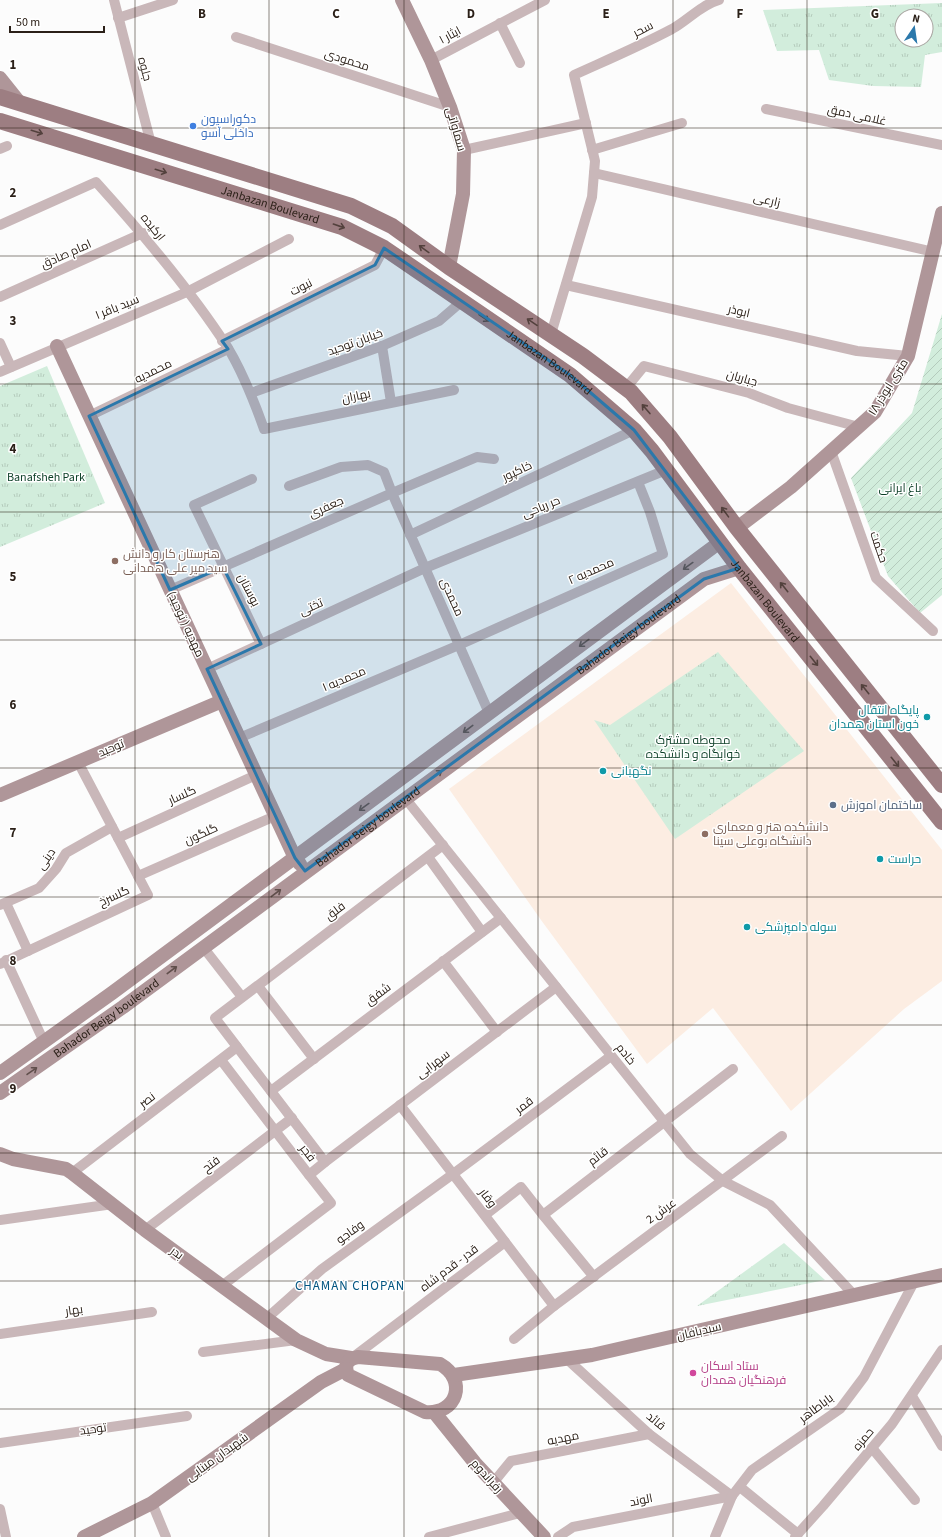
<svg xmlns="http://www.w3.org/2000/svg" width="942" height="1537" viewBox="0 0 942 1537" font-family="'Source Sans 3',Cairo,sans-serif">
  <defs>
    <pattern id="grass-tufts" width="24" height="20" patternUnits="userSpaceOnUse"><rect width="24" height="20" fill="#d2eddc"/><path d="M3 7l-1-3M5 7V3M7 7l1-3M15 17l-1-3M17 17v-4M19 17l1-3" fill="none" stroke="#b4cbbc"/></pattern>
    <pattern id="garden-furrows" width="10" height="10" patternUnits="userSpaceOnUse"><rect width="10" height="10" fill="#d2eddc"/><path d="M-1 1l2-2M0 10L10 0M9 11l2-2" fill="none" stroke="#b4cbbc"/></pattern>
  </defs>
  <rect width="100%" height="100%" fill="#fcfcfc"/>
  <!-- built -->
  <polygon fill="#fcede2" points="731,583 942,850 942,981 904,1009 791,1111 713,1008 647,1064 541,920 449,789"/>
  <!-- grass -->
  <g fill="url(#grass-tufts)" fill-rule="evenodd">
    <path d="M942 3V52L925 55 921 87 873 86 829 80 819 50 777 51 763 10ZM902 16H926V40H902Z"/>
    <polygon points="47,366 105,503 0,547 0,386"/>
    <polygon points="718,652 804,751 675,839 594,720 610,725"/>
    <polygon points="784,1243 825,1280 697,1306"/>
  </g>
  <!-- garden -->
  <polygon fill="url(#garden-furrows)" points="942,314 942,595 920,613 888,576 851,478 912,413"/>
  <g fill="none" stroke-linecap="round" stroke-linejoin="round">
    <!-- street -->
    <g stroke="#c9b7b9" stroke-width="10">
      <polyline points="114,0 151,144"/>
      <polyline points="118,18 173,0"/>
      <polyline points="500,23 520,63"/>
      <polyline points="236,37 450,107"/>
      <polyline points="431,60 545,0"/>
      <polyline points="766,109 942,145"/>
      <polyline points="0,149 7,146"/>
      <polyline points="464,150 586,123"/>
      <polyline points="592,150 682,123"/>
      <polyline points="594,173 934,252"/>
      <path d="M0 225 96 182C143 234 190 289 228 348 243 373 254 401 264 429L454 390"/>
      <polyline points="566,285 857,351 908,356"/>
      <polyline points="0,297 143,233"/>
      <path d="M551 334 592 197 595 161 574 75C607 60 640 46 672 29 688 20 701 5 719 0"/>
      <polyline points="222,341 375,265 384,248"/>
      <polyline points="0,343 11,367"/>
      <polyline points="382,346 391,402"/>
      <polyline points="0,372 187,292 289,239"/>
      <polyline points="626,388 644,366 749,393 788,408 859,427"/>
      <polyline points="251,393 382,346 439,321 461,302"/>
      <polyline points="89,416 228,349"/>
      <polyline points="831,451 876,578 933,631"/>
      <polyline points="252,479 194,505 261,644"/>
      <polyline points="289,486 341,467 368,465 384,472 392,493 489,713"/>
      <polyline points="410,535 634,430"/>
      <polyline points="170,590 392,493 477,457 494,459"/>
      <polyline points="207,669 425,568 666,470"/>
      <polyline points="239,738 459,645 663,554 650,512 638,482"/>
      <polyline points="405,798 690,1154 723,1181 770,1205 854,1295"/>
      <polyline points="118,838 256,775"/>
      <polyline points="428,857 482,932"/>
      <polyline points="138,876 275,816"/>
      <polyline points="6,903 28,951"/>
      <polyline points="0,905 39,888 56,869 66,853 112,827"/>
      <polyline points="203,947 242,997"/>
      <polyline points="6,960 44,1042"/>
      <polyline points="443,961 497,1032"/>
      <polyline points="0,964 148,895 78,762"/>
      <polyline points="258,986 314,1059"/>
      <polyline points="221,1060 309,1175 325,1162 215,1018 443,845"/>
      <polyline points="271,1091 501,918"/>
      <polyline points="400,1105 554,1306"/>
      <polyline points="325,1162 556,987"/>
      <polyline points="72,1173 237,1047"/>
      <polyline points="485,1215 521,1187 543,1215 733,1069"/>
      <polyline points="543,1215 594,1277"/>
      <polyline points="0,1220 113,1204"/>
      <polyline points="145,1230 292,1118"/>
      <polyline points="223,1285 331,1203 309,1175"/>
      <polyline points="267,1318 322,1269 453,1174 611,1056"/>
      <polyline points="0,1334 152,1312"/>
      <polyline points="514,1339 554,1306 782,1136"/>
      <polyline points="203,1352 296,1340"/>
      <polyline points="352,1358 505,1242"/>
      <polyline points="568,1360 649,1434 732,1496"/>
      <polyline points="912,1396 942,1446"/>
      <polyline points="0,1443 187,1416"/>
      <polyline points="872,1448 915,1500"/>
      <polyline points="493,1483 511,1461 649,1434"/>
      <polyline points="740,1487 798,1534"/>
      <polyline points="152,1503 166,1537"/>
      <polyline points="0,1509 6,1537"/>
      <polyline points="429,1537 520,1513"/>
      <polyline points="558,1537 573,1527 732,1496"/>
      <polyline points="715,1537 732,1496 752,1470 840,1409 864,1377 914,1282"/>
      <polyline points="795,1537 823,1506 892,1424 942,1350"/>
    </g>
    <!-- secondary -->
    <g stroke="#af9699" stroke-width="14">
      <polyline points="402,0 431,60 450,107 464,150 463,194 449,267"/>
      <polyline points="0,78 20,103"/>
      <polyline points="57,346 295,858 300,864"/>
      <polyline points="737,528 791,487 875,412 908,356 942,213"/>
      <polyline points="0,795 222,701"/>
      <polyline points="0,1073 112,993 720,542"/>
      <path id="s1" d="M0 1093 123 1007 704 579 739 568"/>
      <polyline points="0,1154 13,1159 66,1169 72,1173 145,1230 296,1340 326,1354 351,1358"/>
      <path d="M358 1357 440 1364C468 1380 457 1415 425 1412L348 1375C344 1365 347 1359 358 1357Z"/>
      <polyline points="454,1375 592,1355 942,1275"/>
      <polyline points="434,1412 475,1463 544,1537"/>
      <polyline points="84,1537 152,1503 321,1382 346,1369"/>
    </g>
    <!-- primary -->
    <g stroke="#9d7e82" stroke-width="16">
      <polyline points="0,97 351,206 392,226 449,267 583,356 631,392 670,437 737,528 942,785"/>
      <path id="s2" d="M0 121 342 227 384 248 570 375 634 430 652 451 739 568 942 822"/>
    </g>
  </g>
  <!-- one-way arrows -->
  <defs><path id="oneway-shaft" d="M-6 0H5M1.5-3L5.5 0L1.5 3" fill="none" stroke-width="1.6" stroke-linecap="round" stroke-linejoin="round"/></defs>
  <g stroke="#53413d">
    <use href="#oneway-shaft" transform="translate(37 132) rotate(17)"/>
    <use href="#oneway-shaft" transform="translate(161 171) rotate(17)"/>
    <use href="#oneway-shaft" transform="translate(339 226) rotate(19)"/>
    <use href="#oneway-shaft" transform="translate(424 249) rotate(-144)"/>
    <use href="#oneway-shaft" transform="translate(484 318) rotate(34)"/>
    <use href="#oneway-shaft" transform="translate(532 322) rotate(-146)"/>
    <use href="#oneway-shaft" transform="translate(646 409) rotate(-131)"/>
    <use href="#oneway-shaft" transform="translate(725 512) rotate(-126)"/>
    <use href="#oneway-shaft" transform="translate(784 587) rotate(-129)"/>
    <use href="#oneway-shaft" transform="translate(814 661) rotate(51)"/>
    <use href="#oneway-shaft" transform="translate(865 689) rotate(-129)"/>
    <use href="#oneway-shaft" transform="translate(895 762) rotate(51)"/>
  </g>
  <g stroke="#604f4c">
    <use href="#oneway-shaft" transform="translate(688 566) rotate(144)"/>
    <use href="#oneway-shaft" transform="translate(584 643) rotate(144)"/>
    <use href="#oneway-shaft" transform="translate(468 729) rotate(143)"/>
    <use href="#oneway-shaft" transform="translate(437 774) rotate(-36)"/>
    <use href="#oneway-shaft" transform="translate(364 807) rotate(144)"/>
    <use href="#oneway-shaft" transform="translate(276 893) rotate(-37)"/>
    <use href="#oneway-shaft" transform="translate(172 970) rotate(-37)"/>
    <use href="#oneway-shaft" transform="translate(32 1071) rotate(-35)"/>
  </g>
  <!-- marked area -->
  <path fill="#2b78ab" fill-opacity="0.2" stroke="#2b78ab" stroke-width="3" stroke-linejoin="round" d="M384 248 570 375 634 430 739 568 704 579 305 871 295 858 207 669 261 644 223 567 170 590 89 416 228 349 222 341 375 265Z"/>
  <!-- grid -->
  <path fill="none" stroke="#2b2018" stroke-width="1" stroke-opacity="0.55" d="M135 0V1537M269 0V1537M404 0V1537M538 0V1537M673 0V1537M807 0V1537M0 128H942M0 256H942M0 384H942M0 512H942M0 640H942M0 768H942M0 897H942M0 1025H942M0 1153H942M0 1281H942M0 1409H942"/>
  <!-- markers -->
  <circle fill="#3f7fe0" stroke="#fff" stroke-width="1.5" cx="193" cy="126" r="4"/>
  <g fill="#8d6e63" stroke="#fff" stroke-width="1.5">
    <circle cx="115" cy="561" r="4"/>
    <circle cx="705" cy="834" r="4"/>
  </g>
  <g fill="#0f9aa8" stroke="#fff" stroke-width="1.5">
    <circle cx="927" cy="717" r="4"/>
    <circle cx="603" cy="771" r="4"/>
    <circle cx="880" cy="859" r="4"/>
    <circle cx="747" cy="927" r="4"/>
  </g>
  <circle fill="#5c6f8a" stroke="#fff" stroke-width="1.5" cx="833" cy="805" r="4"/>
  <circle fill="#d1479c" stroke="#fff" stroke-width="1.5" cx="693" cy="1373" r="4"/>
  <g text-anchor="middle" stroke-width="3" stroke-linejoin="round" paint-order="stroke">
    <!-- street labels -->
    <g font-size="12" fill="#2b2018" stroke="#fff">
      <text transform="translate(643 29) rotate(-27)" y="4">سحر</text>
      <text transform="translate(450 35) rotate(-28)" y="4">ایثار ۱</text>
      <text transform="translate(347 60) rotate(18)" y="4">محمودی</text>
      <text transform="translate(145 69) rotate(75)" y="4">جلوه</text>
      <text transform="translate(857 115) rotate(12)" y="4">غلامی دمق</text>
      <text transform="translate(456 129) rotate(74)" y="4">سماواتی</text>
      <text transform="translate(767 200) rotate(13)" y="4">زارعی</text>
      <text dy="4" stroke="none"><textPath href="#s2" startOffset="283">Janbazan Boulevard</textPath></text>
      <text transform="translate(153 227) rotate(51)" y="4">ارکیده</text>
      <text transform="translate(66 254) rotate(-24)" y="4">امام صادق</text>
      <text transform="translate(301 287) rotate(-27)" y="4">نبوت</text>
      <text transform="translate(117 307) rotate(-22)" y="4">سید باقر ۱</text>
      <text transform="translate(739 311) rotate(13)" y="4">ابوذر</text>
      <text transform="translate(355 342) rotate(-20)" y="4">خیابان توحید</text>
      <text dy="4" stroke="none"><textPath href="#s2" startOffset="606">Janbazan Boulevard</textPath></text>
      <text transform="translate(153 371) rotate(-26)" y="4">محمدیه</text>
      <text transform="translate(742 378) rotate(16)" y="4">جباریان</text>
      <text transform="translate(888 387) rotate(-58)" y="4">۱۸ متری ابوذر</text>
      <text transform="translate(356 396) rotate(-12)" y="4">بهاران</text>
      <text transform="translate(517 471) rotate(-25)" y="4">خاکپور</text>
      <text transform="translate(326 507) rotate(-24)" y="4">جعفری</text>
      <text transform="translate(541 507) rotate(-22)" y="4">حر ریاحی</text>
      <text transform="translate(879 547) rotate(71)" y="4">حکمت</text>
      <text transform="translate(591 571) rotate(-24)" y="4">محمدیه ۲</text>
      <text transform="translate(249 590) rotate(63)" y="4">بوستان</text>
      <text transform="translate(452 597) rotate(66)" y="4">محمدی</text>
      <text dy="4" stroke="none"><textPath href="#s2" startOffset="930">Janbazan Boulevard</textPath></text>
      <text transform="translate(311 607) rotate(-25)" y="4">تختی</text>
      <text transform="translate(186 624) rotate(65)" y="4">مهدیه ( توحید)</text>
      <text dy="4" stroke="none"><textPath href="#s1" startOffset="778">Bahador Beigy boulevard</textPath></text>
      <text transform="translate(344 679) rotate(-23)" y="4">محمدیه ۱</text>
      <text transform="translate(111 748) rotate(-23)" y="4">توحید</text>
      <text transform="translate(182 795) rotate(-24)" y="4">گلسار</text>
      <text dy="4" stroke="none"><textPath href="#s1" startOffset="454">Bahador Beigy boulevard</textPath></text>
      <text transform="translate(201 834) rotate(-24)" y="4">گلگون</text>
      <text transform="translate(46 859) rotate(-55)" y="4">دینی</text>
      <text transform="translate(114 896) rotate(-25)" y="4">گلسرخ</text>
      <text transform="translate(335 911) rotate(-37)" y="4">فلق</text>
      <text transform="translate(378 994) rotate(-37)" y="4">شفق</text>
      <text dy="4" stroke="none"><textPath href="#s1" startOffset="130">Bahador Beigy boulevard</textPath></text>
      <text transform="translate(626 1054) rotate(51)" y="4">خادم</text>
      <text transform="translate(433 1064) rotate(-37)" y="4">سهرابی</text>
      <text transform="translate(147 1100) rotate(-37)" y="4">نصر</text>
      <text transform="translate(524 1105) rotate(-37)" y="4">قمر</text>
      <text transform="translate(308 1153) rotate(53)" y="4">فجر</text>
      <text transform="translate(598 1156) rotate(-38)" y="4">قائم</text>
      <text transform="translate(211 1164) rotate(-37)" y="4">فتح</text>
      <text transform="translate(488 1198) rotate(53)" y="4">وقار</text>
      <text transform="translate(661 1211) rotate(-36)" y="4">عرش 2</text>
      <text transform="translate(350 1232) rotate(-36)" y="4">وفاجو</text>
      <text transform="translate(177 1253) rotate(36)" y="4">بدر</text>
      <text transform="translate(449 1268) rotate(-37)" y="4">قدر - قدم شاه</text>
      <text transform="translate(74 1310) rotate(-8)" y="4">بهار</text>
      <text transform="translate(699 1331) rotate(-13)" y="4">سبدبافان</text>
      <text transform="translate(816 1408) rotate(-37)" y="4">باباطاهر</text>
      <text transform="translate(656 1421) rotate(40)" y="4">قائد</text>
      <text transform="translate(93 1429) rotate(-8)" y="4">توحید</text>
      <text transform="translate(563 1438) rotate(-11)" y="4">مهدیه</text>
      <text transform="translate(863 1439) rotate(-50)" y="4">حمزه</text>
      <text transform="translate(217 1457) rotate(-36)" y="4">شهیدان مینایی</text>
      <text transform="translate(487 1476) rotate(48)" y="4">رفراندوم</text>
      <text transform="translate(641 1500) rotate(-11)" y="4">الوند</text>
    </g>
    <!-- shop labels -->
    <g font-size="12" fill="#366cbe" stroke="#fff" text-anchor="start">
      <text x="201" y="123">دکوراسیون<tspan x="201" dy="14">داخلی آسو</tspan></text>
    </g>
    <!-- park labels -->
    <g font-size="12" fill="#0b3e26" stroke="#fff">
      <text x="46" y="481">Banafsheh Park</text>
      <text x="900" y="492">باغ ایرانی</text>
      <text x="693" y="744">محوطه مشترک<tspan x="693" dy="14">خوابگاه و دانشکده</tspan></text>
    </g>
    <!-- education labels -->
    <g font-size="12" fill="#785e54" stroke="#fff" text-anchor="start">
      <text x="123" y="558">هنرستان کار و دانش<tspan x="123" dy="14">سید میر علی همدانی</tspan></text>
      <text x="713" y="831">دانشکده هنر و معماری<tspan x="713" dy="14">دانشگاه بوعلی سینا</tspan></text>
    </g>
    <!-- culture labels -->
    <g font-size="12" fill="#0d838f" stroke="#fff" text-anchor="start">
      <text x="919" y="714" text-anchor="end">پایگاه انتقال<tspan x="919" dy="14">خون استان همدان</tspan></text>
      <text x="611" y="775">نگهبانی</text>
      <text x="888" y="863">حراست</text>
      <text x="755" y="931">سوله دامپزشکی</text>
    </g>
    <!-- service labels -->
    <g font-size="12" fill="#4e5e75" stroke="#fff" text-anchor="start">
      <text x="841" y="809">ساختمان اموزش</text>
    </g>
    <!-- hotel labels -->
    <g font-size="12" fill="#b23c85" stroke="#fff" text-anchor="start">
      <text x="701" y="1370">ستاد اسکان<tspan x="701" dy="14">فرهنگیان همدان</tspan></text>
    </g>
    <!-- neighbourhood labels -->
    <g font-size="13" letter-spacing="1" fill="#035581" stroke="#fff">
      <text x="350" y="1290">CHAMAN CHOPAN</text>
    </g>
  </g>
  <g font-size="13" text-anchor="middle" font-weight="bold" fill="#2b2018" stroke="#fff" stroke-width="3" stroke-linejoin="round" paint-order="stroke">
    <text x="202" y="18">B</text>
    <text x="336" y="18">C</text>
    <text x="471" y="18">D</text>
    <text x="606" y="18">E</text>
    <text x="740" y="18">F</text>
    <text x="875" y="18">G</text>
    <text x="13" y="69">1</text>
    <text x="13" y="197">2</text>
    <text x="13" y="325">3</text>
    <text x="13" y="453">4</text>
    <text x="13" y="581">5</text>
    <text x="13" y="709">6</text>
    <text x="13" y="837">7</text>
    <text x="13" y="965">8</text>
    <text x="13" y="1093">9</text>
  </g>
  <!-- north arrow -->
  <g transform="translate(914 28) rotate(13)"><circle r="19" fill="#ffffff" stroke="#aaa6a3"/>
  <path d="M0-3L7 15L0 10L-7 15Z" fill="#2b78ab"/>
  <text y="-6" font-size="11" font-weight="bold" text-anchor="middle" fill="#2b2018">N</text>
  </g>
  <!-- scale -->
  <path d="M10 26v6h94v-6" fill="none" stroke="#2b2018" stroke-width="2"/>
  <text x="16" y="26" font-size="12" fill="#2b2018" stroke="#ffffff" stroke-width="3" paint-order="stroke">50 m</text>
</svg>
